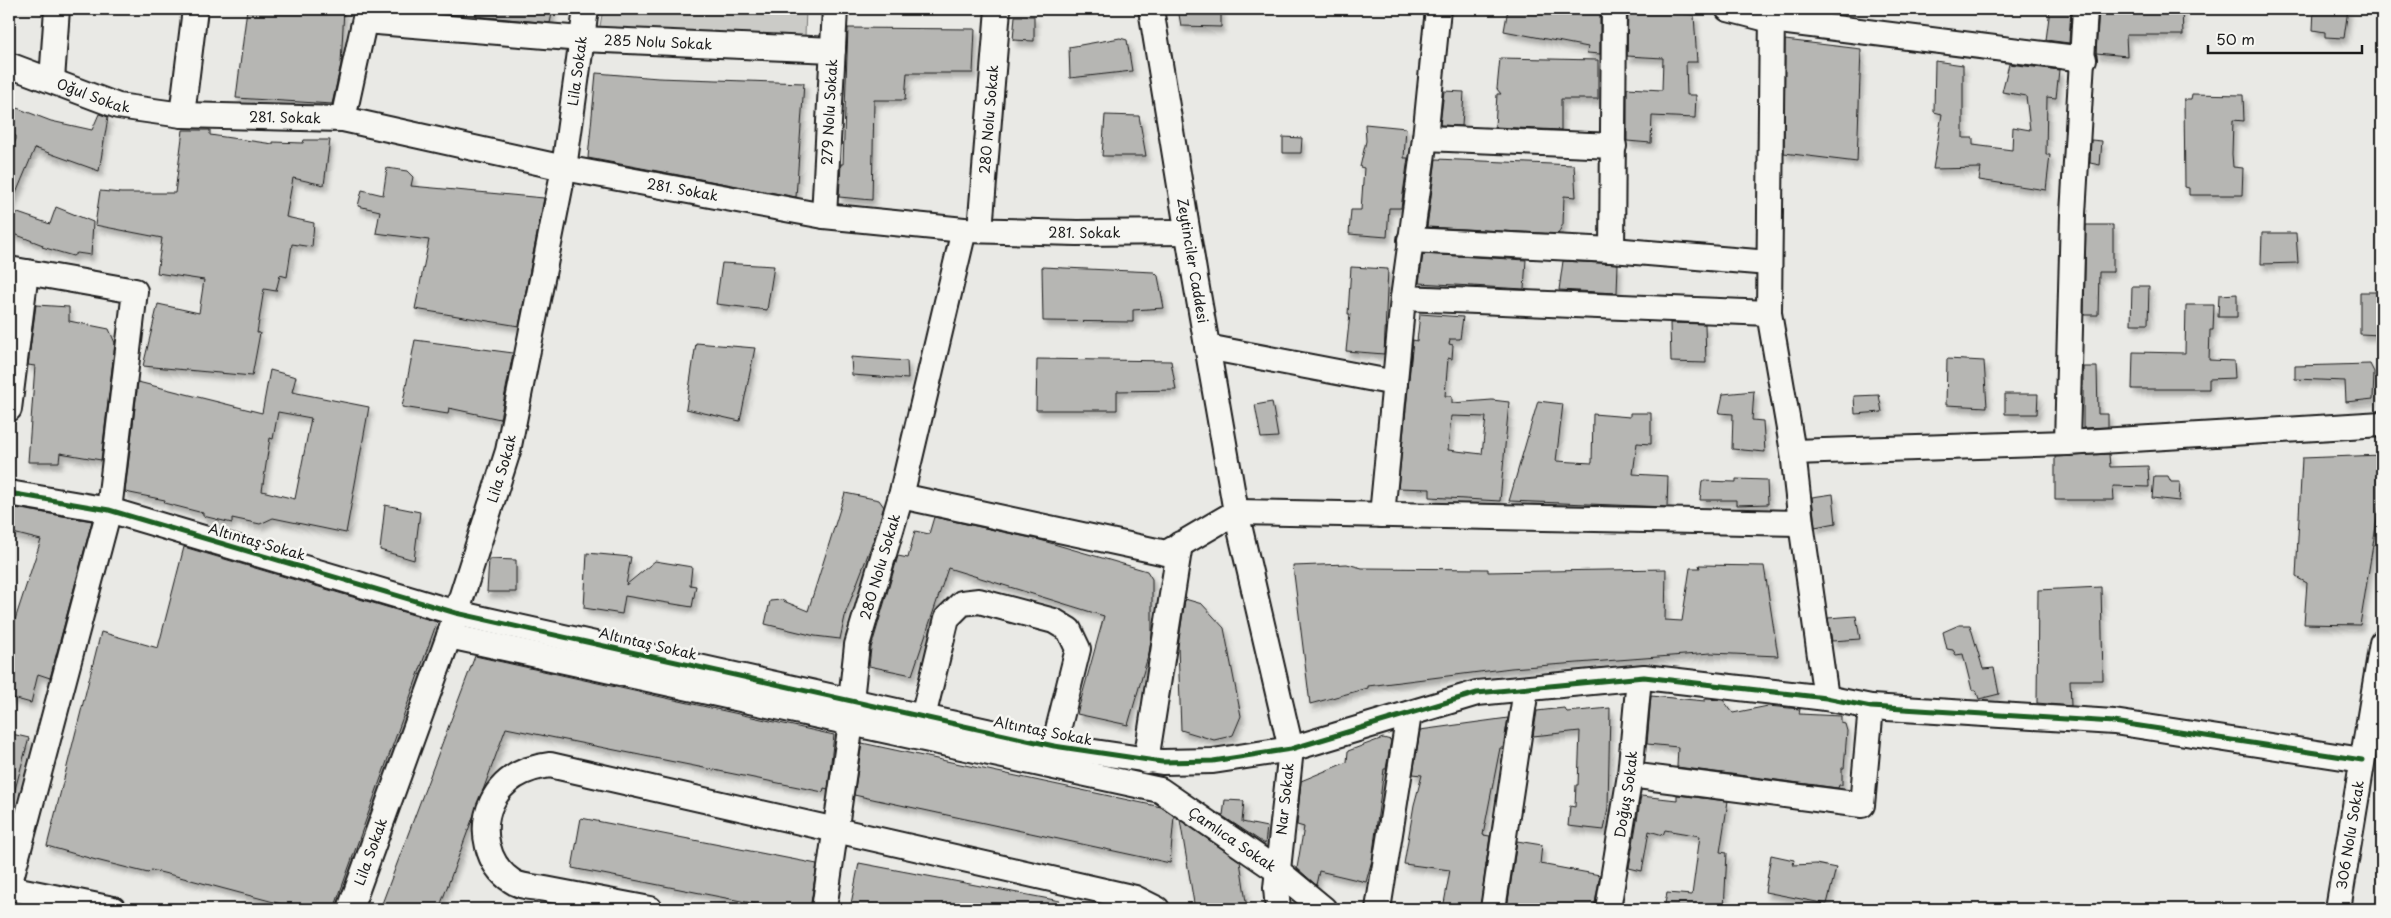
<svg xmlns="http://www.w3.org/2000/svg" width="2391" height="918" viewBox="0 0 2391 918" font-family="'Playpen Sans',sans-serif">
  <defs>
    <filter id="shadow"><feDropShadow dx="3" dy="5.5" stdDeviation="2.5" flood-color="#0004"/></filter>
  </defs>
  <rect width="100%" height="100%" fill="#e9e9e5"/>
  <filter id="ink" filterUnits="userSpaceOnUse"><feTurbulence type="fractalNoise" baseFrequency=".02" numOctaves="2"/><feDisplacementMap in="SourceGraphic" scale="10" xChannelSelector="R" yChannelSelector="G"/><feConvolveMatrix kernelMatrix="1 2 1 2 8 2 1 2 1" color-interpolation-filters="sRGB"/></filter>
  <g filter="url(#ink)">
    <!-- green -->
    <polygon fill="#cbcbc7" stroke="#747472" points="603,9 806,9 805,36 599,32"/>
    <!-- building -->
    <g fill="#b6b6b3" stroke="#1c1c1c" fill-rule="evenodd" filter="url(#shadow)">
      <polygon points="247,9 344,9 341,64 332,104 236,98"/>
      <polygon points="476,9 553,9 550,23 476,16"/>
      <polygon points="1178,9 1221,9 1221,27 1181,26"/>
      <polygon points="1508,9 1600,9 1600,54 1587,53 1588,47 1504,31"/>
      <polygon points="1628,9 1674,9 1679,10 1683,14 1694,15 1697,62 1686,62 1687,95 1696,95 1695,118 1652,116 1651,143 1627,141 1627,88 1662,90 1663,58 1627,56"/>
      <polygon points="2050,9 2071,9 2069,43 2046,40"/>
      <polygon points="2099,9 2182,9 2183,35 2126,35 2127,56 2096,53"/>
      <polygon points="2314,9 2348,9 2344,38 2325,37 2325,32 2313,30"/>
      <polygon points="1015,16 1034,16 1034,41 1013,40"/>
      <polygon points="848,28 975,29 973,73 907,73 905,100 874,100 872,200 839,197 841,164 843,164"/>
      <polygon points="1120,38 1127,40 1132,71 1070,78 1069,47"/>
      <polygon points="1785,40 1861,49 1857,162 1784,153"/>
      <polygon points="1500,58 1598,60 1598,99 1561,99 1561,130 1495,127 1497,94 1501,94 1497,89"/>
      <polygon points="1935,61 1963,65 1963,138 1973,138 1973,145 2012,150 2013,127 2030,130 2026,96 2002,92 2009,64 2059,70 2056,98 2047,97 2046,155 2050,155 2046,190 1979,180 1981,168 1933,169 1942,114 1934,112"/>
      <polygon points="596,73 658,78 804,83 796,197 588,158"/>
      <polygon points="1444,91 1464,92 1462,126 1440,125"/>
      <polygon points="2192,94 2243,95 2244,121 2233,120 2232,154 2233,167 2243,168 2242,195 2189,195 2189,188 2185,187 2184,100 2191,100"/>
      <polygon points="9,105 51,121 92,130 99,114 108,117 99,171 35,148 9,210 9,157 16,139 16,136 9,133"/>
      <polygon points="1105,115 1139,116 1146,156 1102,156"/>
      <polygon points="1365,124 1406,128 1404,158 1408,158 1401,208 1389,208 1387,237 1349,234 1351,210 1361,210 1364,168 1360,167 1366,141"/>
      <polygon points="183,130 210,130 210,135 273,144 273,142 303,143 304,140 330,140 324,185 293,178 286,217 314,223 312,247 292,244 287,277 280,275 276,291 264,289 257,333 260,333 252,376 143,366 158,304 199,313 204,280 157,273 162,238 95,225 100,191 121,193 175,193"/>
      <polygon points="1283,137 1302,138 1301,153 1283,153"/>
      <polygon points="2091,140 2102,141 2100,165 2090,163"/>
      <polygon points="1436,159 1574,165 1576,197 1564,196 1563,224 1558,234 1427,227"/>
      <polygon points="387,168 407,171 413,177 411,186 544,198 519,326 415,309 429,240 376,233 380,211 358,206 362,190 383,195"/>
      <polygon points="56,207 93,222 91,255 77,253 73,256 42,247 43,245 9,232 9,210 50,224"/>
      <polygon points="2086,225 2113,225 2113,272 2099,272 2098,315 2084,315"/>
      <polygon points="2262,233 2296,233 2298,263 2261,264"/>
      <polygon points="1423,254 1526,260 1524,289 1419,283"/>
      <polygon points="1563,261 1618,264 1617,293 1559,290"/>
      <polygon points="722,263 774,266 767,310 716,304"/>
      <polygon points="1042,267 1154,272 1158,276 1164,308 1133,310 1133,322 1043,321"/>
      <polygon points="1351,267 1388,269 1384,354 1346,351 1350,314 1348,314"/>
      <polygon points="2132,286 2149,286 2148,324 2131,324"/>
      <polygon points="2360,292 2380,292 2381,335 2360,334"/>
      <polygon points="2237,294 2237,317 2218,317 2219,295"/>
      <polygon points="36,305 69,307 69,321 109,329 115,343 101,460 60,453 59,462 28,462 35,366 28,365"/>
      <polygon points="2186,305 2214,305 2213,330 2210,330 2209,360 2234,361 2235,378 2209,379 2209,389 2132,389 2133,352 2185,353"/>
      <path d="M1420 314 1463 317 1460 339H1450L1449 344 1453 345 1452 359 1448 358 1445 396H1452V403L1492 400 1509 402 1500 501 1430 497V489L1398 488 1413 340 1417 341ZM1451 416 1486 417 1482 454 1448 450Z"/>
      <polygon points="1670,323 1705,324 1706,363 1671,362"/>
      <polygon points="415,340 513,353 500,419 449,408 448,414 402,407"/>
      <polygon points="696,343 755,348 740,421 686,409"/>
      <polygon points="851,357 907,361 908,379 852,375"/>
      <polygon points="1037,359 1171,361 1176,390 1117,391 1117,410 1036,410"/>
      <polygon points="1947,359 1984,361 1987,407 1946,405"/>
      <polygon points="2370,364 2374,372 2373,399 2346,402 2345,381 2295,379 2295,366"/>
      <polygon points="2083,367 2097,367 2098,414 2108,414 2108,427 2083,428"/>
      <path d="M270 370 296 377 292 392 369 407 346 533 273 518 260 524 232 518V523L203 516V513L164 503 165 500 125 492 138 382 262 413ZM278 412 311 418 295 499 262 491 270 438 273 439Z"/>
      <polygon points="1754,391 1752,420 1763,421 1765,452 1732,449 1733,414 1719,413 1723,394"/>
      <polygon points="2005,394 2038,394 2037,414 2005,414"/>
      <polygon points="1879,395 1882,412 1855,414 1854,396"/>
      <polygon points="1538,401 1563,404 1556,461 1592,463 1593,414 1630,417 1630,413 1651,413 1651,444 1637,443 1633,474 1668,476 1667,507 1509,501"/>
      <polygon points="1272,402 1278,437 1261,438 1255,405"/>
      <polygon points="2109,454 2110,467 2148,466 2149,487 2113,486 2114,500 2055,500 2055,457"/>
      <polygon points="2382,455 2382,489 2360,625 2304,624 2307,583 2296,577 2302,458"/>
      <polygon points="2154,476 2168,476 2171,482 2180,482 2179,501 2152,498"/>
      <polygon points="1736,479 1767,480 1768,504 1736,505 1736,500 1700,500 1702,481 1736,482"/>
      <polygon points="845,493 879,500 884,507 875,536 846,612 840,639 815,636 765,624 770,601 781,600 808,611"/>
      <polygon points="1833,494 1836,523 1815,527 1812,497"/>
      <polygon points="385,505 420,512 414,560 380,550"/>
      <polygon points="9,507 92,521 50,678 38,674 31,703 9,697 9,638 41,540 9,532"/>
      <polygon points="934,517 1040,540 1147,571 1152,579 1152,635 1149,653 1128,725 1077,714 1104,616 948,568 912,675 869,666 871,648 898,556 908,558 915,531 929,534"/>
      <polygon points="184,547 437,622 334,909 300,909 176,876 151,870 148,873 96,860 47,846 101,632 158,648"/>
      <polygon points="587,553 631,557 626,585 655,561 692,567 690,585 696,586 692,607 625,596 622,614 584,608"/>
      <polygon points="489,559 516,560 516,592 487,592"/>
      <polygon points="1347,564 1362,568 1488,569 1488,572 1666,569 1665,620 1682,621 1690,568 1700,568 1699,565 1764,566 1778,656 1711,653 1511,668 1368,686 1368,688 1310,704 1293,566"/>
      <polygon points="2101,587 2103,680 2070,680 2071,706 2037,703 2038,590"/>
      <polygon points="1185,599 1202,604 1224,628 1241,716 1233,735 1227,737 1214,740 1181,730 1178,646"/>
      <polygon points="1856,616 1860,639 1832,641 1828,618"/>
      <polygon points="1959,625 1970,625 1983,669 1994,668 1999,694 1979,699 1976,690 1972,690 1963,654 1956,655 1953,650 1947,649 1943,632"/>
      <polygon points="475,656 834,735 828,789 824,788 823,792 506,728 439,909 380,909"/>
      <polygon points="1651,696 1705,701 1705,699 1723,700 1733,713 1768,706 1800,709 1799,714 1841,716 1841,723 1845,724 1847,731 1844,768 1842,768 1842,785 1839,785 1838,788 1677,767 1678,747 1647,744"/>
      <polygon points="1564,708 1567,712 1610,708 1608,807 1604,830 1568,826 1570,806 1575,807 1576,785 1578,785 1580,731 1533,736 1537,711"/>
      <polygon points="1508,718 1503,748 1500,748 1483,835 1490,836 1480,909 1443,909 1450,870 1404,864 1414,805 1422,775 1413,774 1420,730"/>
      <polygon points="12,734 29,738 14,793 9,793 9,747"/>
      <polygon points="1383,738 1391,740 1386,769 1384,769 1372,860 1366,882 1319,871 1316,885 1297,868 1304,827 1297,825 1301,781 1347,762 1348,751"/>
      <polygon points="862,743 1161,807 1174,816 1170,863 854,795"/>
      <polygon points="1677,795 1728,801 1720,852 1727,853 1724,909 1664,909 1667,893 1692,895 1700,836 1665,830 1663,835 1649,831 1642,871 1629,868 1641,796 1677,800"/>
      <polygon points="1225,800 1244,801 1242,822 1267,827 1265,844 1218,813 1223,815"/>
      <polygon points="581,818 817,864 810,909 782,909 572,868"/>
      <polygon points="1180,820 1240,861 1247,909 1195,909"/>
      <polygon points="1517,841 1542,845 1540,864 1600,875 1594,909 1556,909 1535,906 1535,909 1507,909"/>
      <polygon points="1771,855 1794,860 1793,865 1816,864 1836,868 1827,904 1765,892"/>
      <polygon points="859,863 1060,901 1059,909 850,909"/>
    </g>
    <g fill="none" stroke-linecap="round" stroke-linejoin="round">
      <defs>
        <g id="minor">
          <path id="s1" d="M1151 9 1195 277 1236 512 1291 749 1276 888 1278 909"/>
          <polyline points="1728,9 1771,20 2084,59"/>
          <path id="s2" d="M365 21 582 39 833 50"/>
          <path id="s3" d="M9 65 118 106 182 115 343 119 564 168 824 216 964 230 1077 233 1187 232"/>
          <polyline points="52,80 57,9"/>
          <polyline points="182,115 195,9"/>
          <polyline points="343,119 367,9"/>
          <polyline points="1425,138 1614,146"/>
          <path id="s4" d="M824 216 835 9"/>
          <path id="s5" d="M980 230 998 9"/>
          <polyline points="1410,240 1612,250 1769,263"/>
          <polyline points="1612,250 1614,9"/>
          <polyline points="9,269 135,291 109,510 9,886"/>
          <polyline points="1403,298 1769,313"/>
          <polyline points="1207,347 1395,383"/>
          <polyline points="9,409 26,272"/>
          <polyline points="2067,443 2073,214 2085,9"/>
          <polyline points="1793,452 2067,443 2382,424"/>
          <polyline points="9,493 109,510 456,613 1054,746 1162,762 1213,761 1291,749 1477,693 1644,677 1826,698 1871,707 2114,722 2362,760"/>
          <polyline points="901,496 1166,553 1236,512 1801,523 1793,452 1769,313 1772,9"/>
          <polyline points="1382,515 1403,298 1425,138 1438,9"/>
          <polyline points="1801,523 1826,698"/>
          <path id="s6" d="M449 636 1160 790 1278 871 1324 909"/>
          <polyline points="923,717 947,618 962,603 979,601 1054,621 1069,630 1078,649 1054,746"/>
          <polyline points="1146,761 1180,544"/>
          <polyline points="1630,775 1862,805 1871,707"/>
          <polyline points="9,888 113,909"/>
          <path id="s7" d="M350 909 449 636 508 451 564 168 586 9"/>
          <path d="M650 909C615 902 580 896 545 889 535 887 520 887 512 881 487 865 479 829 492 802 503 779 524 768 550 765L1135 898 1157 909"/>
          <path id="s8" d="M824 909 851 723V700L857 645 901 496 964 230"/>
          <polyline points="1378,909 1409,714"/>
          <polyline points="1493,909 1526,689"/>
          <path id="s9" d="M1608 909 1630 775 1639 678"/>
          <path id="s10" d="M2338 909 2382 643"/>
        </g>
      </defs>
      <!-- minor casing -->
      <use href="#minor" stroke="#1c1c1c" stroke-width="28"/>
      <!-- minor -->
      <use href="#minor" stroke="#f6f6f2" stroke-width="24"/>
      <defs>
        <polyline id="cycleway" points="9,493 109,510 456,613 1054,746 1162,762 1213,761 1291,749 1477,693 1644,677 1826,698 1871,707 2114,722 2362,760"/>
      </defs>
      <!-- cycleway casing -->
      <use href="#cycleway" stroke="#f6f6f2" stroke-width="8"/>
      <!-- cycleway -->
      <use href="#cycleway" stroke="#1b5e20" stroke-width="5"/>
    </g>
  </g>
  <g text-anchor="middle" stroke-width="5" stroke-linejoin="round" paint-order="stroke">
    <!-- street labels -->
    <g font-size="14" fill="#1c1c1c" stroke="#f6f6f2">
      <text dy="5" stroke="none"><textPath href="#s2" startOffset="294">285 Nolu Sokak</textPath></text>
      <text dy="5" stroke="none"><textPath href="#s7" startOffset="871">Lila Sokak</textPath></text>
      <text dy="5" stroke="none"><textPath href="#s3" startOffset="90">Oğul Sokak</textPath></text>
      <text dy="5" stroke="none"><textPath href="#s4" startOffset="104">279 Nolu Sokak</textPath></text>
      <text dy="5" stroke="none"><textPath href="#s3" startOffset="284">281. Sokak</textPath></text>
      <text dy="5" stroke="none"><textPath href="#s5" startOffset="111">280 Nolu Sokak</textPath></text>
      <text dy="5" stroke="none"><textPath href="#s3" startOffset="689">281. Sokak</textPath></text>
      <text dy="5" stroke="none"><textPath href="#s3" startOffset="1094">281. Sokak</textPath></text>
      <text dy="5" stroke="none"><textPath href="#s1" startOffset="255">Zeytinciler Caddesi</textPath></text>
      <text dy="5" stroke="none"><textPath href="#s7" startOffset="466">Lila Sokak</textPath></text>
      <text transform="translate(257 542) rotate(16)" y="5">Altıntaş Sokak</text>
      <text dy="5" stroke="none"><textPath href="#s8" startOffset="348">280 Nolu Sokak</textPath></text>
      <text transform="translate(648 644) rotate(13)" y="5">Altıntaş Sokak</text>
      <text transform="translate(1043 731) rotate(11)" y="5">Altıntaş Sokak</text>
      <text dy="5" stroke="none"><textPath href="#s9" startOffset="116">Doğuş Sokak</textPath></text>
      <text transform="translate(1285 799) rotate(-84)" y="5">Nar Sokak</text>
      <text dy="5" stroke="none"><textPath href="#s10" startOffset="75">306 Nolu Sokak</textPath></text>
      <text dy="5" stroke="none"><textPath href="#s6" startOffset="815">Çamlıca Sokak</textPath></text>
      <text dy="5" stroke="none"><textPath href="#s7" startOffset="61">Lila Sokak</textPath></text>
    </g>
  </g>
  <!-- margin -->
  <rect width="2391" height="918" fill="none" stroke="#f6f6f2" stroke-width="30"/>
  <rect x="15" y="15" width="2361" height="888" fill="none" stroke="#1c1c1c" stroke-width="2" filter="url(#ink)"/>
  <!-- scale -->
  <path d="M2208 45v8h154v-8" fill="none" stroke="#1c1c1c" stroke-width="2.5"/>
  <text x="2216" y="45" font-size="15" fill="#1c1c1c" stroke="#f6f6f2" stroke-width="4" paint-order="stroke">50 m</text>
</svg>
